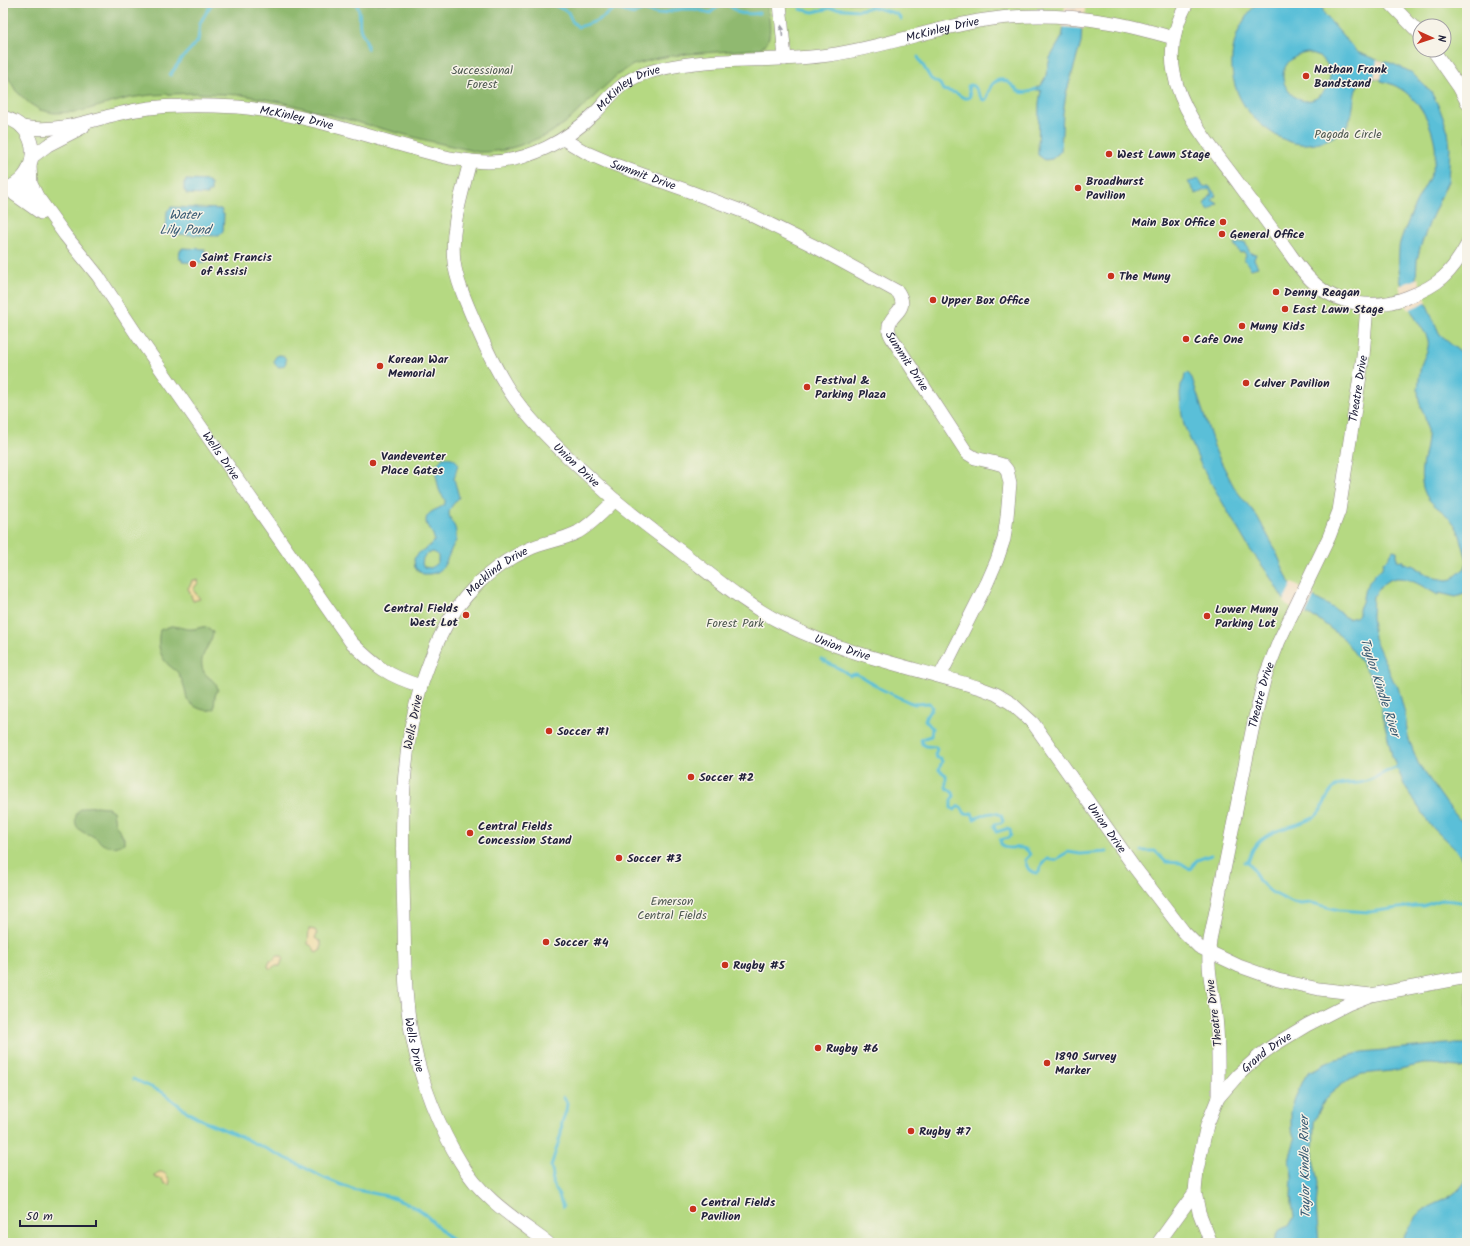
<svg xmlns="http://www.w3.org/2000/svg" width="1470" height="1246" viewBox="0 0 1470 1246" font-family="Kalam,sans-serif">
  <rect width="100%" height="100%" fill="#f7f3e8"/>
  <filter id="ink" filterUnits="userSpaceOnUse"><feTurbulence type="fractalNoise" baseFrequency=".025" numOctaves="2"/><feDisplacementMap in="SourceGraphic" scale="8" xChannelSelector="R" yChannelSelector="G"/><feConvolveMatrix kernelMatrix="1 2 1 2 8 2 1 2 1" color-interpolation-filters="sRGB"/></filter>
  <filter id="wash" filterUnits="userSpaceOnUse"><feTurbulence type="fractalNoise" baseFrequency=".012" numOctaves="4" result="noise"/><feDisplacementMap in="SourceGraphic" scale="16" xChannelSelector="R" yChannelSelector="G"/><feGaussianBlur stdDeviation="0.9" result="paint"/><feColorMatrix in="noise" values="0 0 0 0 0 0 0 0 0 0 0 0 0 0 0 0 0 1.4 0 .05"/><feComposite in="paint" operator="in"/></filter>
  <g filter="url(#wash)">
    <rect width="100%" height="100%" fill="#f3dec2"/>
    <!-- green -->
    <path fill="#b5d982" stroke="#6c7e5e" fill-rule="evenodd" d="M3 3H1467V1243H3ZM1420 26H1444V50H1420Z"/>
    <!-- forest -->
    <g fill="#90b970" stroke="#596e56">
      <path d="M3 3H767C768 17 776 42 759 49L687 54 658 58 633 65 617 75 568 121 547 135 518 146 504 150 487 152H478L425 140 281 102 242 95 194 93 151 95 129 98 78 112 54 113 40 110 29 103 16 91 3 68Z"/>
      <path d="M171 626C179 626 185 630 193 629 197 629 202 626 206 627 209 628 212 630 213 633 211 646 196 657 204 672 208 679 214 678 218 689L215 696 214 709C204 713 194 707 187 700 186 691 183 681 178 673 176 670 173 669 171 667 159 658 157 644 160 630Z"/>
      <path d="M96 806 106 807 113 811 115 823 124 838V843C117 848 109 848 101 843 99 841 97 838 94 837 90 834 84 834 80 830 73 825 74 811 83 808 87 806 92 807 96 806Z"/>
    </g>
    <!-- sand -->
    <g fill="#eeda9e" stroke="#887e6c">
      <polygon points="192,580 197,580 198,583 194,588 194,591 200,599 193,601 188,588 191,584"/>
      <polygon points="309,929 315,930 317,934 315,938 321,942 321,950 316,953 313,947 308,944"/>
      <polygon points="277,956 282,956 283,958 280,966 274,966 271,969 269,968 268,966 270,961 274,960"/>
      <path d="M159 1172C165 1171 168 1177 170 1181L169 1185 164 1183 162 1179 156 1178 155 1175Z"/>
    </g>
    <!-- water -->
    <g fill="#5abfd8" stroke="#3e708a" fill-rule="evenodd">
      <polygon points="1068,3 1083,3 1081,43 1066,94 1063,113 1061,151 1052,159 1045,160 1038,155 1039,103 1041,91 1039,90 1033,90 1042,84 1045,79 1050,58 1062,37"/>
      <path d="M1257 3H1320L1325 15 1357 52 1377 60 1391 63 1411 72 1431 92 1439 107 1448 131 1450 148 1448 181 1430 221 1420 248 1417 260 1416 279 1426 303 1440 335 1467 358V560C1463 548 1461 532 1452 521 1440 506 1425 505 1422 482 1419 464 1429 446 1427 428 1426 414 1418 407 1418 390 1419 382 1419 374 1421 366 1423 357 1430 350 1428 340 1426 332 1417 322 1413 314 1402 295 1397 272 1399 250 1399 242 1403 234 1406 227 1410 217 1414 206 1419 197 1430 176 1439 164 1434 140 1428 112 1410 87 1381 81V79C1347 73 1358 103 1349 122 1341 138 1317 145 1301 144 1287 143 1274 135 1263 126 1223 94 1222 40 1257 3ZM1307 53C1357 62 1314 126 1288 90 1275 73 1289 55 1307 53Z"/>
      <polygon points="1199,179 1203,187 1209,186 1216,195 1212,200 1218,204 1209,211 1204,204 1212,194 1209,189 1196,194 1188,182"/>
      <polygon points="186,180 209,181 209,184 211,184 211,192 208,192 208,195 186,194 186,191 184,191 184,182 186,182"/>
      <polygon points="171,207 221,209 223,214 224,214 223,232 219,236 170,234 166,230 167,211"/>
      <polygon points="1245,242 1250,253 1256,254 1254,259 1258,267 1251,269 1244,259 1246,255 1244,252 1240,253 1234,244"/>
      <polygon points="182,248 205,249 204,252 207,252 207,261 204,261 204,263 182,262 182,259 179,259 180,250 182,250"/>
      <circle cx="280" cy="361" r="6"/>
      <path d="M1188 373 1192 378 1216 452 1235 489 1257 516 1274 547 1289 582 1291 585 1335 609 1348 619 1356 617 1359 614V609L1362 602 1365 588 1375 574 1382 568 1383 562 1388 559 1393 550 1397 551V560L1403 561V564L1405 563 1409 566 1412 565 1416 567V568L1422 571V573L1430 575 1435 578 1447 580 1452 579 1465 568 1467 562V593L1456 597 1439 593 1438 595C1421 586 1400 569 1383 584 1379 588 1378 592 1373 596L1372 616 1374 638 1394 682 1398 687 1405 714 1408 737 1418 763 1446 803 1467 829V867L1456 850 1431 826 1405 787 1392 756 1380 703 1375 686 1368 672 1344 639 1318 619 1306 614 1284 600 1267 572 1249 548 1210 481 1200 463 1184 425 1181 409 1180 394 1181 385 1184 380 1185 374Z"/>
      <path d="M443 458C449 457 455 457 458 464L454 479 459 497C456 502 450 506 449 513 449 520 456 525 456 533 457 545 454 542 451 550 444 566 443 575 423 574L415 568 414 559C419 550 428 549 434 541 435 532 426 529 426 521 426 508 447 510 445 500 444 497 441 495 440 492 438 488 438 484 437 480 435 468 433 467 443 458ZM434 552 438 556V562L431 568 424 567 422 564 423 558 428 553Z"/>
      <path d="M1446 1044H1467V1068L1432 1064H1423L1391 1071 1362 1074 1349 1079 1330 1094 1323 1103 1314 1122 1313 1159 1318 1182 1316 1208 1319 1243H1279L1276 1241C1275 1231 1280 1229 1289 1226L1294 1217 1291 1196 1292 1176 1289 1160 1295 1139 1291 1129V1111L1295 1098 1305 1077 1309 1072 1333 1060 1363 1052Z"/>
      <path d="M1467 1179V1243H1401C1406 1233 1410 1224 1417 1216 1426 1205 1441 1203 1452 1195 1458 1191 1463 1185 1467 1179Z"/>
    </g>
    <!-- pier -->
    <g fill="#f3dec2">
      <polygon points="1065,6 1085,7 1084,29 1062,27"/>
      <polygon points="1377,60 1384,61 1381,79 1374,78"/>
      <polygon points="1418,278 1427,302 1408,310 1399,286"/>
      <polygon points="1292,583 1315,595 1305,616 1283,602"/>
    </g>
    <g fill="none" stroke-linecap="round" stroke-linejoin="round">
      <!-- stream -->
      <g stroke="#5abfd8" stroke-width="3">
        <path d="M356 3C363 15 357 21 361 31 364 38 368 40 367 49"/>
        <path d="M550 3 568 12 572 21 578 27C586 25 595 22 602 18 606 16 609 11 613 10 626 7 628 19 643 10L658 14 681 9H695L710 13C714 10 719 5 724 4 730 3 733 9 737 12 744 15 752 14 759 13"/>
        <polyline points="800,9 813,12 831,8 859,10 872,7 891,12 897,14 901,19"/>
        <path d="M918 57 931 79 940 84 943 90 956 93 964 98H968L970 96 968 86 970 85 975 87 982 99 985 100 987 98C988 87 996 75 1008 82 1013 85 1016 91 1021 92 1027 94 1031 91 1036 89"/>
        <polyline points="170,75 183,57 198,41 200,23 212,3"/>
        <path d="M821 659C830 665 840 667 849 675L856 674 862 677 881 689 909 702 915 704 929 703 932 707C930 712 926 715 925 720L932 728 931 736 921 739 922 744 926 746 936 747 937 749 935 755 937 758H940L942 761 939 770 946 775V787L953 793 954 796 951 800V808L954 810 959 806 961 807 965 814 972 813 974 819C983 815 992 810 1001 815L1003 821 1001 823 995 824 994 826 996 832 1006 829 1010 830 1011 835 1008 838 1000 840C1002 857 1025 839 1030 855L1025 860C1027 868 1029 873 1038 873L1043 863 1047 859 1057 860 1061 856 1068 852 1080 854 1107 852"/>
        <polyline points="1142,851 1155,851 1166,862 1181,863 1190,869 1197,860 1211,855"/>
        <polyline points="1245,862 1248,862 1251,865 1259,881 1271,892 1293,903 1301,904 1312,903 1339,910 1369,912 1415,906 1423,906 1441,900 1453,901 1467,903"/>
        <path d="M1248 862C1250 858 1251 852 1254 848 1267 828 1294 828 1313 818 1324 812 1324 797 1334 788 1342 781 1354 785 1363 782 1376 779 1385 770 1400 767"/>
        <polyline points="133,1079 162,1092 189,1113 206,1122 235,1134 294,1162 324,1178 352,1189 387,1196 408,1204 424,1213 448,1237 457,1243"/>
        <polyline points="563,1207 559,1196 552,1183 553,1175 551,1166 561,1134 562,1122 566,1111 567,1103 564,1097"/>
      </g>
    </g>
  </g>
  <g filter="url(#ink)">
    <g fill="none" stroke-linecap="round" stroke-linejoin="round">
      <defs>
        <g id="minor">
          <polyline points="780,3 785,59"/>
          <path d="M1187 3C1175 25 1169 48 1174 73 1181 115 1217 153 1241 187 1255 206 1269 224 1282 243 1292 256 1300 270 1312 281 1337 306 1376 310 1408 297 1439 285 1451 274 1467 245"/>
          <polyline points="1390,3 1420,34"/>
          <polyline points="1433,50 1459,87 1467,102"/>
          <path d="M3 117C10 119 17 122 22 127 42 148 31 183 3 189"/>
          <path id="s1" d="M22 127C54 133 86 122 117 114 138 109 159 106 180 106 199 105 219 106 238 107 309 114 380 141 450 158 463 160 475 162 488 162 529 162 568 140 596 112 610 97 623 80 643 74 701 54 768 64 829 55 882 48 932 28 985 20 1025 14 1067 15 1107 22 1129 25 1152 32 1174 38"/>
          <path id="s2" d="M563 139 587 153 610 163 683 189 747 213 812 245 898 292C910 311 890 313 889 326 888 331 890 335 892 338L967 453 975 458 996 463 1003 465 1007 470 1010 483 1007 517 1004 539 997 560 987 583 940 676"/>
          <polyline points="32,157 48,145 83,127"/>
          <path id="s3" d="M470 161C462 194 450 228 454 262 457 283 467 304 475 323 486 349 498 375 515 399 531 421 550 440 570 459 585 473 600 487 615 500 636 518 658 534 679 550 714 577 747 606 786 625 847 655 915 668 980 688L996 694 1011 703 1033 723 1135 868 1184 932 1199 947 1239 966 1278 980 1319 989 1371 995"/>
          <path id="s4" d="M30 166 31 184 37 196 65 235 98 276 137 335 351 642C375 666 388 676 421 686 398 761 402 842 404 920 405 960 404 1001 413 1041 421 1082 439 1128 461 1163 481 1198 517 1220 548 1243"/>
          <polygon points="25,185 30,196 40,209 41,213 14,194 14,192"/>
          <path id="s5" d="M421 686C427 669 433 651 441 635 459 597 491 566 529 549 545 542 563 540 578 532 592 524 604 511 615 500"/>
          <path id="s6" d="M1218 1098C1218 1071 1219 1044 1216 1017 1213 989 1206 970 1210 940L1254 721 1265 677 1279 641 1329 537 1339 511 1363 357 1367 305"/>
          <polyline points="1158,1243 1195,1192"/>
          <path id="s7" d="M1211 1243 1199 1212 1195 1192 1197 1170 1207 1125 1218 1098 1238 1075 1259 1056 1274 1045 1307 1025 1348 1004 1371 995 1467 977"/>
        </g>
      </defs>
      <!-- minor casing -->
      <use href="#minor" stroke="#8a807e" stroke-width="14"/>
      <!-- minor -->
      <use href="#minor" stroke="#fff" stroke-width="13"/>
    </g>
    <!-- one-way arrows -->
    <defs><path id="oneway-solid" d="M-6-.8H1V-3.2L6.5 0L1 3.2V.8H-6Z"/></defs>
    <use fill="#9c9ca7" href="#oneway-solid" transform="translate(782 31) rotate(-95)"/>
  </g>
  <!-- markers -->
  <g fill="#c8321e" stroke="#f7f3e8" stroke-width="1.5">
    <circle cx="1306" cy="76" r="4"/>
    <circle cx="1109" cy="154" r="4"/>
    <circle cx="1078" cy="188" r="4"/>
    <circle cx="1223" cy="222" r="4"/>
    <circle cx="1222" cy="234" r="4"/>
    <circle cx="193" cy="264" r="4"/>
    <circle cx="1111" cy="276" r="4"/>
    <circle cx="1276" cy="292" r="4"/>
    <circle cx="933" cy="300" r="4"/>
    <circle cx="1285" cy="309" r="4"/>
    <circle cx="1242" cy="326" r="4"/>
    <circle cx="1186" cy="339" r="4"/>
    <circle cx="380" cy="366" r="4"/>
    <circle cx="1246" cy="383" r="4"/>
    <circle cx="807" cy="387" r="4"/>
    <circle cx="373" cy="463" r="4"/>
    <circle cx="466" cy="615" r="4"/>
    <circle cx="1207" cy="616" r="4"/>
    <circle cx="549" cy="731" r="4"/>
    <circle cx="691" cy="777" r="4"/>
    <circle cx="470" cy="833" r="4"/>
    <circle cx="619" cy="858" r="4"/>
    <circle cx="546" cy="942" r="4"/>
    <circle cx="725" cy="965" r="4"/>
    <circle cx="818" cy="1048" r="4"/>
    <circle cx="1047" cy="1063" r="4"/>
    <circle cx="911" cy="1131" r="4"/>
    <circle cx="693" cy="1209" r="4"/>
  </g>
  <g text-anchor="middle" stroke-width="3" stroke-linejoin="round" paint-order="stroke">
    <!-- street labels -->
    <g font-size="12" fill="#22223b" stroke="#f7f3e8">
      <text dy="4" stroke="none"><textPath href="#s1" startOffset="962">McKinley Drive</textPath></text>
      <text dy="4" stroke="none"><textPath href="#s1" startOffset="638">McKinley Drive</textPath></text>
      <text dy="4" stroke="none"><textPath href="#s1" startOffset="278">McKinley Drive</textPath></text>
      <text dy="4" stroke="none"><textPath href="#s2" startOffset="88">Summit Drive</textPath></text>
      <text dy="4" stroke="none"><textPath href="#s2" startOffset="448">Summit Drive</textPath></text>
      <text dy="4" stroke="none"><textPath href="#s6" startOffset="733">Theatre Drive</textPath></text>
      <text dy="4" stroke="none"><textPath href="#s4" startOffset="350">Wells Drive</textPath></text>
      <text dy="4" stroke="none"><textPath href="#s3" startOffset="344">Union Drive</textPath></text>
      <text dy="4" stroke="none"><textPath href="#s5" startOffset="141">Macklind Drive</textPath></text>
      <text dy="4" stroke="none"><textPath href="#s3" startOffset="669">Union Drive</textPath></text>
      <text dy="4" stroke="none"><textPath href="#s6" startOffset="409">Theatre Drive</textPath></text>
      <text transform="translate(413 722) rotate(-79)" y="4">Wells Drive</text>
      <text dy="4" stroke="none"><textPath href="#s3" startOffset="1005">Union Drive</textPath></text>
      <text transform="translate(1214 1013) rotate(-97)" y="4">Theatre Drive</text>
      <text dy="4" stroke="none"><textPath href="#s4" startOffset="1022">Wells Drive</textPath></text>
      <text dy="4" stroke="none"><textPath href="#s7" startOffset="218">Grand Drive</textPath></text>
    </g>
    <!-- poi labels -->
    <g font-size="12" font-weight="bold" fill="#22223b" stroke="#f7f3e8" text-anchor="start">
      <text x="1314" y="73">Nathan Frank<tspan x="1314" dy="14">Bandstand</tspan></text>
      <text x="1117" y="158">West Lawn Stage</text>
      <text x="1086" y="185">Broadhurst<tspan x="1086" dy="14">Pavilion</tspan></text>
      <text x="1215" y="226" text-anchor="end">Main Box Office</text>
      <text x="1230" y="238">General Office</text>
      <text x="201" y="261">Saint Francis<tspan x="201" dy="14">of Assisi</tspan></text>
      <text x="1119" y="280">The Muny</text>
      <text x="1284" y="296">Denny Reagan</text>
      <text x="941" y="304">Upper Box Office</text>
      <text x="1293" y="313">East Lawn Stage</text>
      <text x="1250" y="330">Muny Kids</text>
      <text x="1194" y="343">Cafe One</text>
      <text x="388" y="363">Korean War<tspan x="388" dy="14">Memorial</tspan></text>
      <text x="815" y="384">Festival &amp;<tspan x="815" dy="14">Parking Plaza</tspan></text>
      <text x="1254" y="387">Culver Pavilion</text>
      <text x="381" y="460">Vandeventer<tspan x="381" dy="14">Place Gates</tspan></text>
      <text x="458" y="612" text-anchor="end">Central Fields<tspan x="458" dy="14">West Lot</tspan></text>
      <text x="1215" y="613">Lower Muny<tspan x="1215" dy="14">Parking Lot</tspan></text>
      <text x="557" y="735">Soccer #1</text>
      <text x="699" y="781">Soccer #2</text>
      <text x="478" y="830">Central Fields<tspan x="478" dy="14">Concession Stand</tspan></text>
      <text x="627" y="862">Soccer #3</text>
      <text x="554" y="946">Soccer #4</text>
      <text x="733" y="969">Rugby #5</text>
      <text x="826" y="1052">Rugby #6</text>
      <text x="1055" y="1060">1890 Survey<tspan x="1055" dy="14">Marker</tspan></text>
      <text x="919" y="1135">Rugby #7</text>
      <text x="701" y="1206">Central Fields<tspan x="701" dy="14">Pavilion</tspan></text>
    </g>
    <!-- park labels -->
    <g font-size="12" fill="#4e5950" stroke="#f7f3e8">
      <text x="482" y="74">Successional<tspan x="482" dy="14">Forest</tspan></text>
      <text x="1348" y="138">Pagoda Circle</text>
      <text x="735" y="627">Forest Park</text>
      <text x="672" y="905">Emerson<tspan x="672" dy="14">Central Fields</tspan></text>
    </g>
    <!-- water labels -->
    <g font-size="13" font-style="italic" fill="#365972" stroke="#f7f3e8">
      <text x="185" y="219">Water<tspan x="185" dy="15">Lily Pond</tspan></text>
      <text transform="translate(1381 687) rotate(72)" y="5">Taylor Kindle River</text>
      <text transform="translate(1304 1167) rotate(-91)" y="5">Taylor Kindle River</text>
    </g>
  </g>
  <!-- margin -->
  <rect width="1470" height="1246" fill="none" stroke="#f7f3e8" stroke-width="16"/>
  <!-- north arrow -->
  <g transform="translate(1432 38) rotate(93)"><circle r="19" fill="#f7f3e8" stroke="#a29fa3"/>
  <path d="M0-3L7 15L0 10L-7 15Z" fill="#c8321e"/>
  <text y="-6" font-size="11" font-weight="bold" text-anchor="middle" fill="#22223b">N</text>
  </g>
  <!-- scale -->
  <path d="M20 1220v6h76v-6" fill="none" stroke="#22223b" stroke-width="2"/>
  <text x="26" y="1220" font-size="12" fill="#22223b" stroke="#f7f3e8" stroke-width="3" paint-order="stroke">50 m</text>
</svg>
